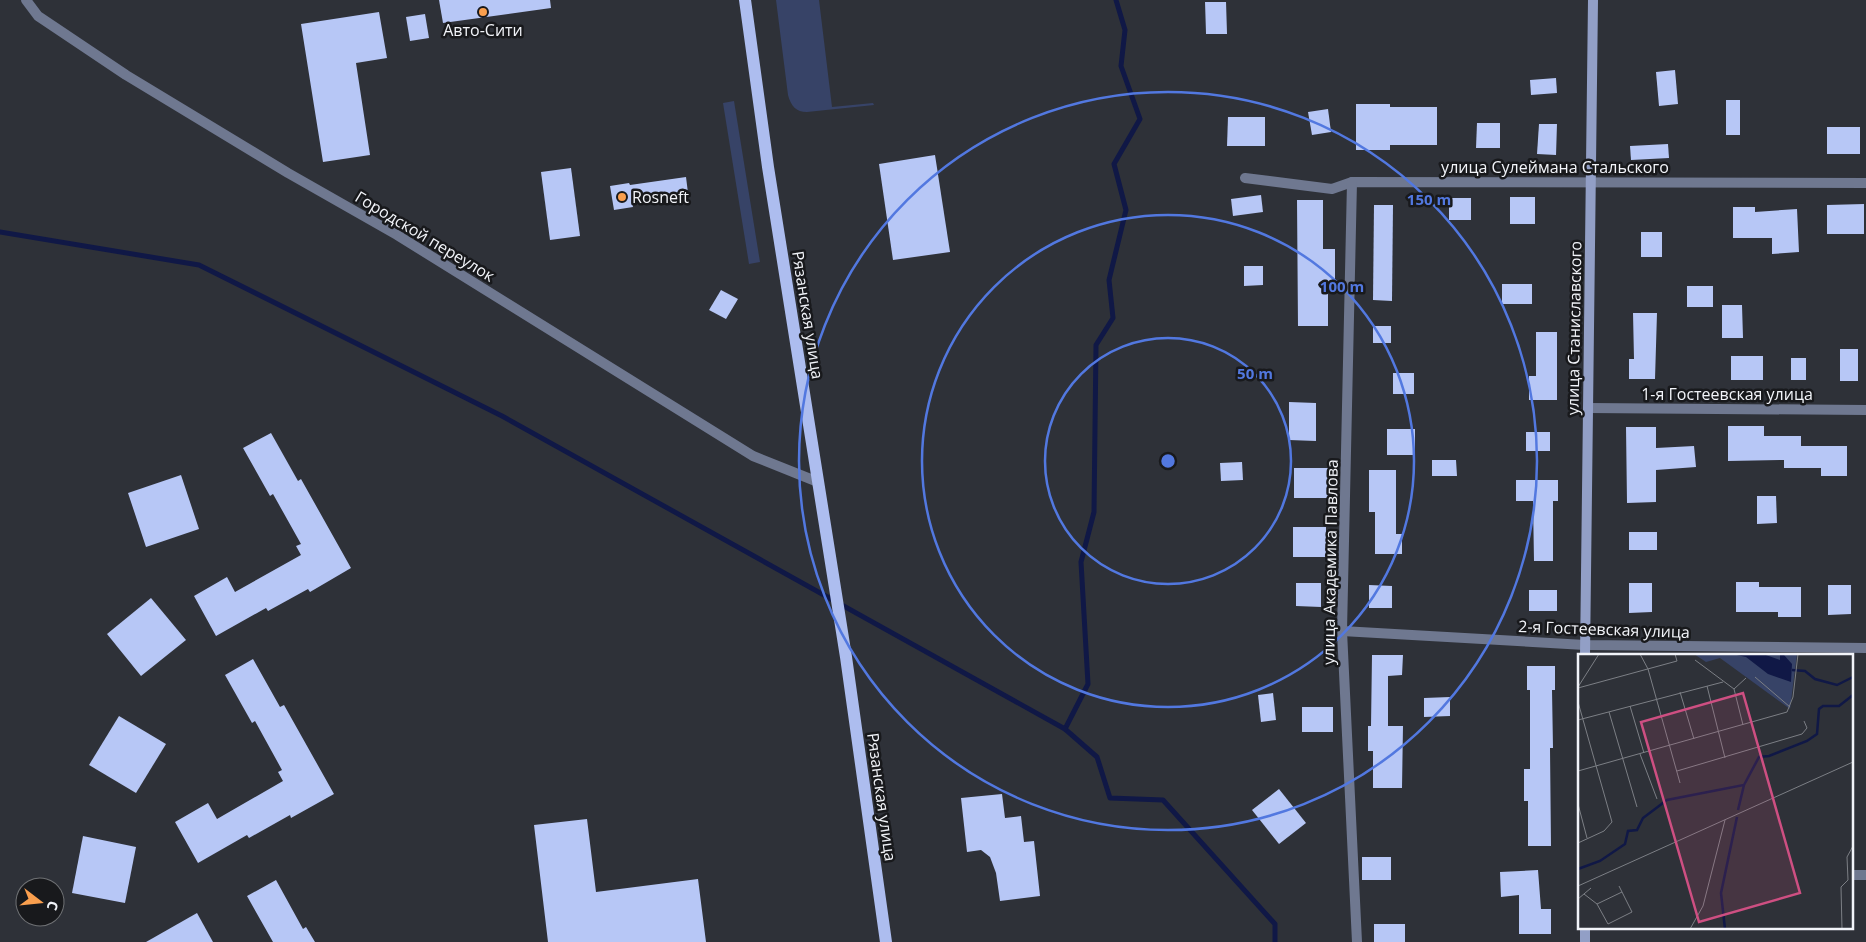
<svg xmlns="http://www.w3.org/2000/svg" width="1866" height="942" viewBox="0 0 1866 942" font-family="'Open Sans',sans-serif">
  <rect width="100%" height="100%" fill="#2e3138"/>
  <!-- green -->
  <g fill="#374367">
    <path d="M776 0H819L832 107 873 103 874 105 807 112C796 112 791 106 788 95Z"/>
    <polygon points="734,101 760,262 749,264 723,103"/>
  </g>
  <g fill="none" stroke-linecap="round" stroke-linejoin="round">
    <!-- stream -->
    <g stroke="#101846" stroke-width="5">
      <polyline points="1116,0 1125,30 1121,66 1140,119 1114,164 1126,210 1109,280 1113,318 1096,345 1094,512 1081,562 1088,684 1065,729 1097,757 1110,798 1163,800 1275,924 1275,942"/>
      <polyline points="0,232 199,265 502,416 1065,729"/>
    </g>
  </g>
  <!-- building -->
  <g fill="#b7c7f6">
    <polygon points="439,0 550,0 551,8 443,23"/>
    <polygon points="1205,2 1226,2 1227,34 1206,34"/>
    <polygon points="379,12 387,58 356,63 370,155 323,162 301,24"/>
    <polygon points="425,14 429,38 410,41 406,17"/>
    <polygon points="1675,70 1678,104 1659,106 1656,72"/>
    <polygon points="1556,78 1557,93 1531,95 1530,80"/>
    <rect x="1726" y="100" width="14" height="35"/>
    <polygon points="1356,104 1390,104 1390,107 1437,107 1437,145 1390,145 1390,150 1356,150"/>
    <polygon points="1328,109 1331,132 1312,135 1308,112"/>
    <polygon points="1228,117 1265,117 1265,146 1227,146"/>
    <polygon points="1477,123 1500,123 1500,148 1476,148"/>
    <polygon points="1539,124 1557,124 1556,155 1537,154"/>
    <rect x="1827" y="127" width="33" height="27"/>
    <polygon points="1668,144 1669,158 1631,160 1630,146"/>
    <polygon points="935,155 950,252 893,260 879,164"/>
    <polygon points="571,168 580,236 550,240 541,172"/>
    <polygon points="686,177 688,193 632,202 633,207 614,210 610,186 629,183 630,185"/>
    <polygon points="1261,195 1263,212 1233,216 1231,199"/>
    <rect x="1510" y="197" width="25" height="27"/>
    <rect x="1449" y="198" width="22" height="22"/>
    <polygon points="1297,200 1323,200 1323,249 1335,249 1335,286 1328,286 1328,326 1298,326"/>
    <polygon points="1864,204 1864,234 1827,234 1827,205"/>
    <polygon points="1374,205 1393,205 1392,301 1373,300"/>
    <polygon points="1733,207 1755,207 1755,212 1797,209 1799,252 1772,254 1772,238 1733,238"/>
    <rect x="1641" y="232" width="21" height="25"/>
    <polygon points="1244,266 1263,266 1263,285 1244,286"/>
    <rect x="1502" y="284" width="30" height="20"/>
    <rect x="1687" y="286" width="26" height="21"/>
    <polygon points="721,290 738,299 726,319 709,310"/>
    <polygon points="1722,305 1742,305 1743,338 1722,338"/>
    <polygon points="1633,313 1657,313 1655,379 1629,379 1629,359 1634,359"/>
    <rect x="1373" y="326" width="18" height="17"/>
    <polygon points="1536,332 1557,332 1557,400 1529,400 1529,376 1536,376"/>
    <rect x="1840" y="349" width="18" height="32"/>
    <rect x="1731" y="356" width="32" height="24"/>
    <rect x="1791" y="358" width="15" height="22"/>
    <rect x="1393" y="373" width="21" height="21"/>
    <polygon points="1289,402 1316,403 1316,441 1289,440"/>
    <polygon points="1728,426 1764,426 1764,436 1801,436 1801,446 1847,446 1847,476 1821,476 1821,468 1784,468 1784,460 1728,461"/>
    <polygon points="1626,427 1656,427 1656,448 1694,446 1696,467 1656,470 1656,502 1627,503"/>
    <rect x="1387" y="429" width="28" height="26"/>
    <rect x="1526" y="432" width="24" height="19"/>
    <polygon points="271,433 298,481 301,479 351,568 310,592 308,589 268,611 266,608 216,636 194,596 227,577 235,592 301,555 296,546 301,544 273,494 270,496 243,448"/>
    <polygon points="1432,460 1456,460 1457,476 1432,476"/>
    <polygon points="1242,462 1243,480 1221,481 1220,463"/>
    <rect x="1294" y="468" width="35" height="30"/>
    <polygon points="1369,470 1396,470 1396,534 1402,534 1402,554 1375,554 1375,512 1369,512"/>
    <polygon points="181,475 199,529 146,547 128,493"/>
    <polygon points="1516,480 1558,480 1558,501 1553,501 1553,561 1534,561 1533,501 1516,501"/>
    <polygon points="1757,496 1776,496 1777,523 1757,524"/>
    <rect x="1293" y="527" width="33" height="30"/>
    <rect x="1629" y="532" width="28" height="18"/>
    <polygon points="1736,582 1759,582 1759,587 1801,587 1801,617 1778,617 1778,612 1736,612"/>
    <polygon points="1296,583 1321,583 1321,607 1296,606"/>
    <polygon points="1629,583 1652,583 1652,612 1629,613"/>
    <polygon points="1369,585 1392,586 1392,608 1369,608"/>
    <polygon points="1828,585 1851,585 1851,614 1828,615"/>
    <rect x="1529" y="590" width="28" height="21"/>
    <polygon points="151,598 186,640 141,676 107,634"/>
    <polygon points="1372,655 1403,655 1402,675 1388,676 1388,726 1403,726 1402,788 1373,788 1373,751 1368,751 1368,726 1371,726"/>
    <polygon points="253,659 280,707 284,705 334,794 291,818 290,815 249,838 247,835 198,863 175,822 208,803 217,819 283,781 278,772 282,770 255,721 252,723 225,675"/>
    <polygon points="1527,666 1555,666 1555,690 1552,690 1553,748 1550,748 1551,846 1528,846 1528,801 1524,801 1524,769 1530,769 1530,690 1527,690"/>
    <polygon points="1273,693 1276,720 1261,722 1258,695"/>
    <polygon points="1450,697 1450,716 1424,717 1424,698"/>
    <rect x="1302" y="707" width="31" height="25"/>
    <polygon points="119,716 166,744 136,793 89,765"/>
    <polygon points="1279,789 1306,823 1279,844 1252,810"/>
    <polygon points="1002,794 1005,818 1021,816 1024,842 1034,841 1040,896 1000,901 996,873 990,857 981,850 967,852 961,798"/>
    <polygon points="587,819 596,892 698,879 706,942 548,942 534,825"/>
    <polygon points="83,836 136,847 125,903 72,893"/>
    <rect x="1362" y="857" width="29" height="23"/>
    <polygon points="1538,870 1541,909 1551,909 1551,934 1519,934 1519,895 1501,897 1500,872"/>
    <polygon points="276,880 303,929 306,927 315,942 273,942 247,896"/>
    <polygon points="197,913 213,942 146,942"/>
    <rect x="1374" y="924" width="31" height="18"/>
  </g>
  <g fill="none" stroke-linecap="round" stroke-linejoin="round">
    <!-- street -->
    <g stroke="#6f7890" stroke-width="10">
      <polyline points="26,0 38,16 126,75 288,173 397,235 753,456 818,482"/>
      <polyline points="1245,178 1332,189 1352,182 1866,183"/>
      <polyline points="1352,182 1342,631 1357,942"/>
      <polyline points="1588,408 1866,410"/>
      <polyline points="1342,631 1585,645 1866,648"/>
      <polyline points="1852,875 1866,875"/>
    </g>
    <!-- secondary -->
    <g stroke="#929fc6" stroke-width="10">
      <polyline points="1585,656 1593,0"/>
      <polyline points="1585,942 1585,928"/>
    </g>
    <!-- primary -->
    <polyline stroke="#adbdef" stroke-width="12" points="745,0 768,167 846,657 886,942"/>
  </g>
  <!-- distance rings -->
  <g fill="none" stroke="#5278e0" stroke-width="2.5">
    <circle cx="1168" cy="461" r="123"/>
    <circle cx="1168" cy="461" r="246"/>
    <circle cx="1168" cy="461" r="369"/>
  </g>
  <!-- markers -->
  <g fill="#fa9f4e" stroke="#18191c" stroke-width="2">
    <circle cx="483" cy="12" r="5"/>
    <circle cx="622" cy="197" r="5"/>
  </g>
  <g text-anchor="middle" stroke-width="5" stroke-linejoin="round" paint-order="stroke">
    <!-- poi labels -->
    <g font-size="16" fill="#f2f4f9" stroke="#18191c">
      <text x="483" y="36">Авто-Сити</text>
      <text x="632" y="203" text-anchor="start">Rosneft</text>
    </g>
    <!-- street labels -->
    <g font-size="16" fill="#f2f4f9" stroke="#18191c">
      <text x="1555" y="173">улица Сулеймана Стальского</text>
      <text transform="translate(425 236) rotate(31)" y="6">Городской переулок</text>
      <text transform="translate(808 315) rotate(81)" y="6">Рязанская улица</text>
      <text transform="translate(1574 328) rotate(-89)" y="6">улица Станиславского</text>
      <text x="1727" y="400">1-я Гостеевская улица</text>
      <text transform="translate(1330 562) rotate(-89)" y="6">улица Академика Павлова</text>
      <text transform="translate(1604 629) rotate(2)" y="6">2-я Гостеевская улица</text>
      <text transform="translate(882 797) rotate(82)" y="6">Рязанская улица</text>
    </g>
  </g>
  <!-- overview -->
  <g transform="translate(1578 654)">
    <rect width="275" height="275" fill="#2e3138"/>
    <path d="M116 0H219L212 55 142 4 128 8Z" fill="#374367"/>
    <path d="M154 0H185L202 6V0L206 1 214 10 213 28 190 20 168 3Z" fill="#101846"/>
    <path fill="none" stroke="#101846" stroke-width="2.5" d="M214 16 227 17 237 25 259 31 275 23M160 156 166 131M0 215 22 207 47 190 50 177 59 176 65 164 89 146 166 131 181 103 191 102 229 87 239 80 241 55 245 52H261L275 41M147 275 143 239 159 163"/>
    <path fill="none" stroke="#7c7f85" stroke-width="1" d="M62 0 70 15 102 129M117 6 156 35M177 23 212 53M129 32 147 104M0 33 21 0M0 34 99 7 97 0M102 38 116 85M0 48 34 168 26 177 0 189M52 52 66 99M31 58 59 153M0 66 145 28M165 71 156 35 168 24M62 100 79 145M0 117 209 58 215 43 220 0M99 117 224 80 229 74 226 67M0 150 9 184M0 232 275 108M6 240 19 250 30 270 54 258 41 232M0 245 13 234M19 250 44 238M112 275 125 252 147 166M264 275 263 233 270 226 269 203 275 192"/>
    <path fill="#ce4f82" fill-opacity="0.15" stroke="#ce4f82" stroke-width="2.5" d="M165 39 222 239 121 268 63 68Z"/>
    <rect width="275" height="275" fill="none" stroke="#f2f4f9" stroke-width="2.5"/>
  </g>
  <circle cx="1168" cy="461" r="8" fill="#5278e0" stroke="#18191c" stroke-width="2.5"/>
  <g font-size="15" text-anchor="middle" font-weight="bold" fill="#5278e0" stroke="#18191c" stroke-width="5" stroke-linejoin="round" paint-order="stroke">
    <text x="1429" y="205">150 m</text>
    <text x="1342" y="292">100 m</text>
    <text x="1255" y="379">50 m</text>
  </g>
  <!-- north arrow -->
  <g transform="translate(40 902) rotate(106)"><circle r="24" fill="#18191c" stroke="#6f7174"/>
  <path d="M0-4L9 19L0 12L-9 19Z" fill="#fa9f4e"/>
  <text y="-8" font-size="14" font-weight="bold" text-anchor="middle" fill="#f2f4f9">С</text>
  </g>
</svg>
